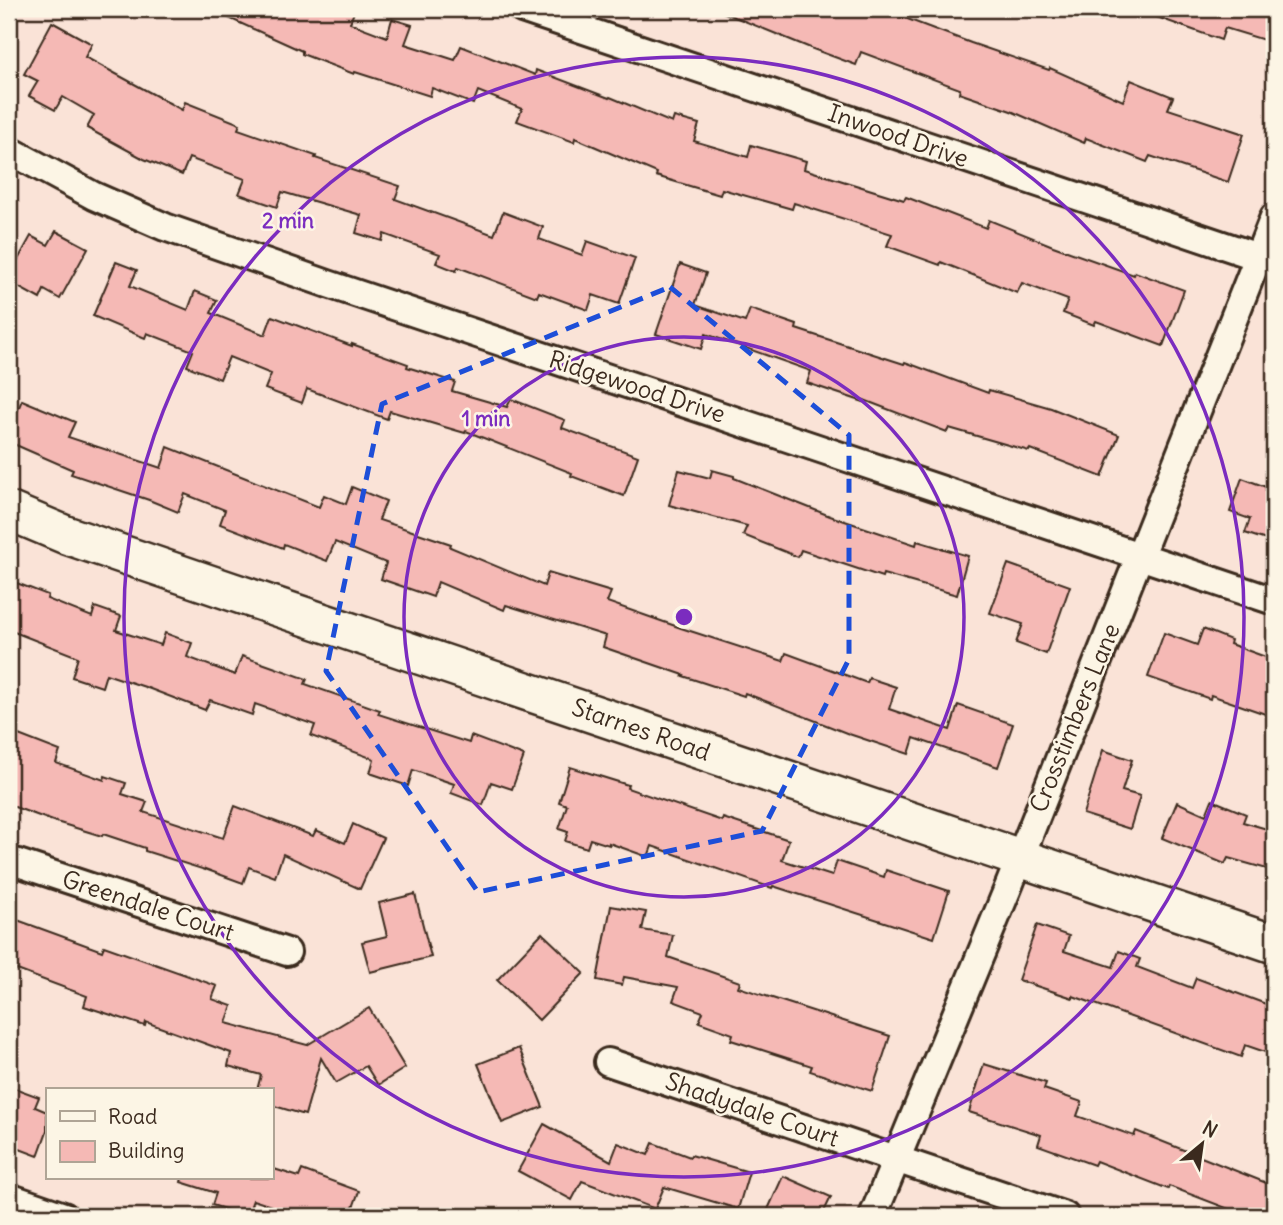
<svg xmlns="http://www.w3.org/2000/svg" width="1283" height="1225" viewBox="0 0 1283 1225" font-family="Delius,sans-serif">
  <rect width="100%" height="100%" fill="#fae3d7"/>
  <filter id="ink" filterUnits="userSpaceOnUse"><feTurbulence type="fractalNoise" baseFrequency=".0143" numOctaves="2"/><feDisplacementMap in="SourceGraphic" scale="14" xChannelSelector="R" yChannelSelector="G"/><feConvolveMatrix kernelMatrix="1 2 1 2 8 2 1 2 1" color-interpolation-filters="sRGB"/></filter>
  <g filter="url(#ink)">
    <!-- building -->
    <g fill="#f5b9b5" stroke="#3b2a1e" stroke-width="2">
      <polygon points="209,9 355,9 350,23 387,37 392,19 412,25 405,44 455,60 461,46 535,75 536,70 609,98 610,97 672,123 674,117 699,124 694,141 748,157 751,145 806,161 804,169 904,200 906,197 986,228 989,220 1053,246 1134,275 1135,272 1184,290 1163,346 1096,321 1094,325 1063,313 1068,300 1022,283 1017,293 941,262 940,265 887,246 892,234 794,203 792,209 722,189 720,195 656,176 657,173 575,138 574,142 517,121 522,109 478,91 473,104 432,88 430,96 355,72 354,74 302,54 302,51"/>
      <polygon points="715,9 881,9 971,43 1049,70 1050,68 1123,101 1131,80 1173,97 1168,109 1244,134 1228,182 1150,156 1147,162 1086,138 1084,143 1011,111 959,93 960,89 861,52 856,65 813,49"/>
      <polygon points="1140,9 1274,9 1274,43 1225,28 1221,40 1140,11"/>
      <polygon points="52,22 92,44 85,57 182,110 185,102 240,124 238,129 316,156 315,158 400,186 395,199 494,235 503,212 543,227 539,239 582,255 587,241 635,258 619,304 593,295 588,310 539,292 537,297 458,267 456,271 436,263 440,254 384,234 382,241 356,233 361,215 282,192 277,207 239,194 245,179 189,158 182,175 144,159 87,128 94,115 63,97 55,110 29,96 38,81 24,74"/>
      <polygon points="56,231 88,248 60,299 44,290 40,299 9,282 9,276 31,236 48,245"/>
      <polygon points="116,262 137,270 130,286 188,310 195,291 217,300 211,313 265,335 272,316 352,346 352,344 408,364 407,367 455,382 452,391 507,407 511,399 565,420 562,428 638,456 624,496 571,476 572,473 466,431 465,433 390,411 387,419 307,389 302,403 265,389 271,374 229,357 220,379 187,366 193,351 147,333 145,338 93,316"/>
      <polygon points="680,264 706,273 695,305 745,322 750,309 797,325 796,329 904,364 905,362 988,393 989,390 1051,408 1119,435 1102,477 1030,449 1029,451 949,428 947,432 864,400 864,402 807,383 811,371 706,334 701,349 656,334"/>
      <polygon points="22,400 75,422 68,437 161,468 168,447 319,507 324,495 346,504 352,487 386,501 379,520 451,544 450,547 544,586 548,573 611,592 607,602 681,628 783,661 786,653 867,683 869,678 896,687 889,709 950,730 958,705 1013,724 998,767 914,738 909,754 849,734 745,693 744,696 683,676 684,675 603,647 606,636 506,605 504,610 438,582 433,597 381,579 386,563 335,542 327,561 284,544 283,548 220,524 225,510 185,494 178,512 149,500 71,474 73,470 9,442 9,430"/>
      <polygon points="679,470 710,478 712,470 734,476 734,478 830,516 916,545 917,541 968,556 957,595 883,574 882,577 801,550 798,557 743,535 747,526 669,505"/>
      <polygon points="1242,478 1274,490 1274,517 1266,540 1245,533 1250,519 1230,512"/>
      <polygon points="1008,564 1070,586 1046,654 1016,643 1023,624 990,613"/>
      <polygon points="14,582 48,595 47,599 92,617 95,607 121,616 116,630 161,645 165,633 192,643 187,657 235,675 242,656 307,679 305,684 380,710 378,714 469,743 471,736 524,756 512,789 491,782 483,805 451,793 454,784 413,770 408,786 370,773 374,759 311,736 315,725 255,704 252,715 210,700 205,710 145,687 106,674 102,687 72,677 78,657 9,630 9,595"/>
      <polygon points="1203,629 1231,640 1230,644 1274,660 1274,717 1211,695 1210,699 1148,677 1164,633 1197,645"/>
      <polygon points="16,734 60,751 56,763 104,780 105,776 126,783 122,794 147,802 143,812 223,838 235,806 313,836 316,830 345,843 353,824 383,838 360,889 283,854 275,877 249,867 243,883 205,869 205,870 145,851 145,848 103,834 102,836 53,821 9,805 9,754"/>
      <polygon points="1103,750 1132,760 1122,791 1140,796 1130,829 1083,814"/>
      <polygon points="570,767 628,785 627,788 722,821 723,818 789,840 782,860 832,876 837,861 884,877 886,870 949,891 934,938 773,886 772,888 652,846 648,857 609,843 609,845 590,839 587,848 565,841 568,832 559,829 567,805 559,802"/>
      <polygon points="1212,800 1246,814 1243,822 1274,831 1274,871 1228,858 1225,864 1162,838 1177,802 1206,815"/>
      <polygon points="415,894 431,957 370,972 362,942 387,936 379,903"/>
      <polygon points="611,906 646,912 642,930 673,935 668,957 740,982 738,987 890,1036 872,1091 810,1071 812,1066 731,1040 733,1034 699,1022 703,1012 673,1001 678,987 624,977 622,985 597,980"/>
      <polygon points="9,917 102,951 104,946 217,986 212,999 232,1006 226,1023 307,1045 369,1008 405,1068 378,1085 366,1066 336,1083 321,1058 305,1115 271,1105 271,1090 257,1090 261,1075 228,1066 231,1053 146,1022 145,1026 84,1006 87,996 9,967"/>
      <polygon points="1037,925 1069,936 1064,951 1113,967 1119,951 1140,959 1137,967 1192,988 1196,978 1274,1007 1274,1055 1245,1045 1241,1057 1073,996 1073,998 1018,980"/>
      <polygon points="542,933 584,973 539,1020 497,980"/>
      <polygon points="519,1048 543,1107 502,1123 478,1064"/>
      <polygon points="984,1064 1046,1083 1044,1089 1082,1102 1077,1116 1134,1136 1136,1131 1274,1186 1274,1216 1247,1216 1169,1186 1168,1189 1096,1161 1094,1165 1038,1145 1041,1135 969,1112"/>
      <polygon points="9,1086 39,1097 35,1107 47,1112 47,1131 38,1156 9,1145"/>
      <polygon points="544,1124 611,1161 618,1143 648,1155 653,1143 690,1157 691,1155 749,1172 738,1209 664,1187 655,1209 582,1181 572,1200 518,1171"/>
      <polygon points="271,1168 299,1177 302,1170 359,1191 350,1216 285,1216 287,1211 253,1200 247,1216 212,1205 216,1193 181,1182 182,1178 271,1178"/>
      <polygon points="783,1176 831,1197 822,1216 765,1216"/>
    </g>
    <g fill="none" stroke-linecap="round" stroke-linejoin="round">
      <defs>
        <g id="street">
          <polyline points="522,9 1273,262"/>
          <polyline points="9,150 94,196 165,227 328,284 1274,601"/>
          <polyline points="9,860 287,952"/>
          <polyline points="608,1062 1065,1216"/>
          <polyline points="9,1197 64,1216"/>
          <polyline points="873,1216 1010,883 1274,217"/>
        </g>
        <polyline id="secondary" points="9,511 66,535 230,591 1274,944"/>
      </defs>
      <!-- street casing -->
      <use href="#street" stroke="#3b2a1e" stroke-width="32"/>
      <!-- secondary casing -->
      <use href="#secondary" stroke="#3b2a1e" stroke-width="42"/>
      <!-- street -->
      <use href="#street" stroke="#fcf5e5" stroke-width="26"/>
      <!-- secondary -->
      <use href="#secondary" stroke="#fcf5e5" stroke-width="37"/>
    </g>
  </g>
  <!-- marked area -->
  <path fill="none" stroke="#1d4ed8" stroke-width="5" stroke-dasharray="14 9" stroke-linejoin="round" d="M670 287 849 435V659L762 831 478 892 326 671 382 404Z"/>
  <!-- distance rings -->
  <g fill="none" stroke="#7b2cbf" stroke-width="3.5">
    <circle cx="684" cy="617" r="280"/>
    <circle cx="684" cy="617" r="560"/>
  </g>
  <g text-anchor="middle" stroke-width="5" stroke-linejoin="round" paint-order="stroke">
    <!-- street labels -->
    <g font-size="24" fill="#3b2a1e" stroke="#fcf5e5">
      <text transform="translate(898 136) rotate(19)" y="8">Inwood Drive</text>
      <text transform="translate(637 387) rotate(18)" y="8">Ridgewood Drive</text>
      <text transform="translate(1075 718) rotate(-68)" y="8">Crosstimbers Lane</text>
      <text transform="translate(641 730) rotate(19)" y="8">Starnes Road</text>
      <text transform="translate(148 906) rotate(18)" y="8">Greendale Court</text>
      <text transform="translate(752 1110) rotate(19)" y="8">Shadydale Court</text>
    </g>
  </g>
  <circle cx="684" cy="617" r="10" fill="#7b2cbf" stroke="#fcf5e5" stroke-width="3.5"/>
  <g font-size="21" text-anchor="middle" font-weight="bold" fill="#7b2cbf" stroke="#fcf5e5" stroke-width="5" stroke-linejoin="round" paint-order="stroke">
    <text x="288" y="228">2 min</text>
    <text x="486" y="426">1 min</text>
  </g>
  <!-- margin -->
  <rect width="1283" height="1225" fill="none" stroke="#fcf5e5" stroke-width="35"/>
  <rect x="18" y="18" width="1248" height="1190" fill="none" stroke="#3b2a1e" stroke-width="2.5" filter="url(#ink)"/>
  <!-- legend -->
  <rect x="46" y="1088" width="228" height="91" fill="#fcf5e5" stroke="#afa495" stroke-width="2"/>
  <rect x="60" y="1111" width="35" height="10" fill="#fcf5e5" stroke="#afa495" stroke-width="2"/>
  <text x="108" y="1124" font-size="21" fill="#3b2a1e">Road</text>
  <rect x="60" y="1141" width="35" height="21" fill="#f5b9b5" stroke="#afa495" stroke-width="2"/>
  <text x="108" y="1158" font-size="21" fill="#3b2a1e">Building</text>
  <!-- north arrow -->
  <g transform="translate(1202 1144) rotate(29)" stroke="#fcf5e5" stroke-width="5" paint-order="stroke">
  <path d="M0-5L12 26L0 18L-12 26Z" fill="#3b2a1e"/>
  <text y="-10" font-size="19" font-weight="bold" text-anchor="middle" fill="#3b2a1e">N</text>
  </g>
</svg>
